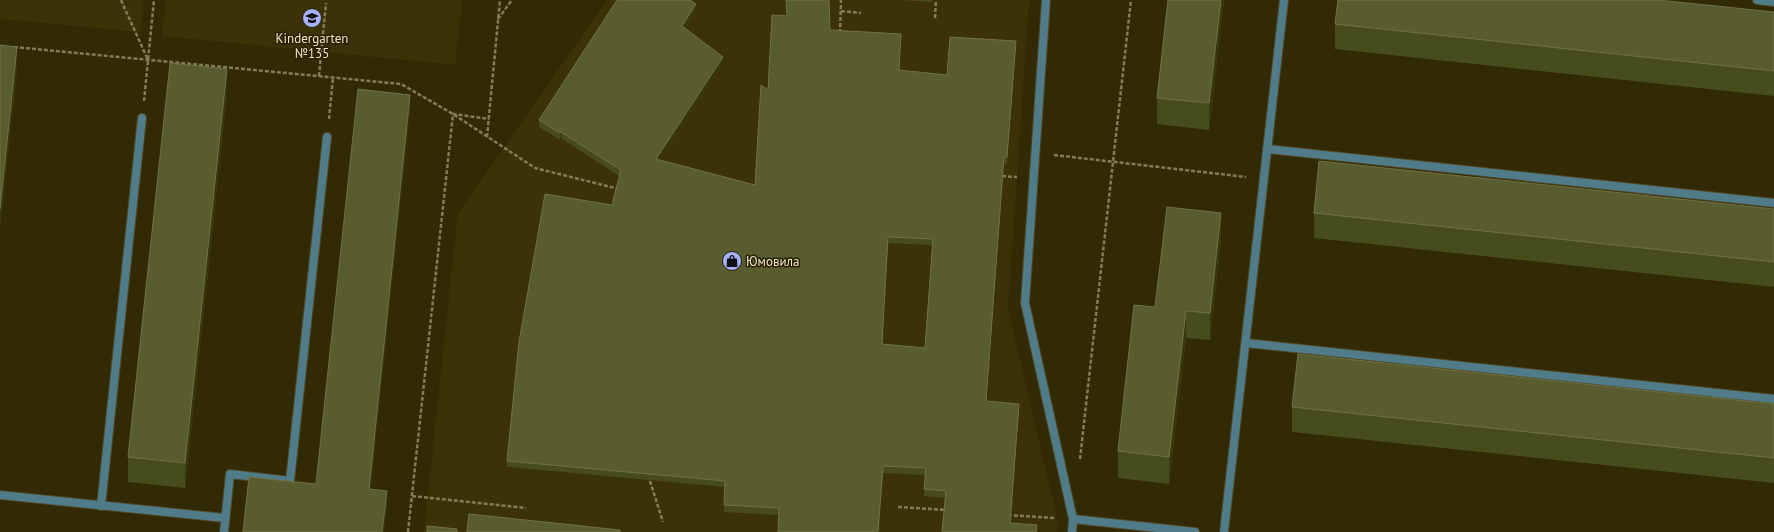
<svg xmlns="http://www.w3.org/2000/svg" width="1774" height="532" viewBox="0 0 1774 532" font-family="'PT Sans',sans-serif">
  <rect width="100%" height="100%" fill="#322a05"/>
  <!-- built -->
  <g fill="#3b3207">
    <polygon points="0,0 144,0 140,32 0,19"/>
    <polygon points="166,0 462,0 455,65 162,36"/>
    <polygon points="607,0 1029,0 1008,309 1058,522 1057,532 424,532 458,213"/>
  </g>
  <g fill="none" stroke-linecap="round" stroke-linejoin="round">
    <defs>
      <g id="lane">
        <polyline points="1046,0 1025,303 1073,519 1072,532"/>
        <polyline points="1757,0 1774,2"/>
        <polyline points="1267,149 1774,203"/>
        <polyline points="1246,343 1774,399"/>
        <polyline points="0,495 225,518"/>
        <polyline points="101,506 142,118"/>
        <polyline points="1073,519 1195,532"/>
        <polyline points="224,532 230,474 290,481 327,137"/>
        <polyline points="1224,532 1284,0"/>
      </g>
    </defs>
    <!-- lane casing -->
    <use href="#lane" stroke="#504824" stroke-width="10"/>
    <!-- path -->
    <g stroke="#847b58" stroke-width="2.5" stroke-dasharray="4 2" stroke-linecap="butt">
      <polyline points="121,0 148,60"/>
      <polyline points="841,11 861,13"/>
      <polyline points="935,18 936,0"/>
      <polyline points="498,19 512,0"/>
      <polyline points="840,33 841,0"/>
      <polyline points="14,47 401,84 453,114 535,168 619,189"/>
      <polyline points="319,76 326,3"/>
      <polyline points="144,101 154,0"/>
      <polyline points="329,119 333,78"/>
      <polyline points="487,137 500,0"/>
      <polyline points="1054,155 1246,177"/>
      <polyline points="1002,176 1017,177"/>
      <polyline points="1080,459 1131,0"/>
      <polyline points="650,481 663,522"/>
      <polyline points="412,496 526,508"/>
      <polyline points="898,507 947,510"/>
      <polyline points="1008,515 1055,518"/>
      <polyline points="408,532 453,114 489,119"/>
    </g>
    <!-- lane -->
    <use href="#lane" stroke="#4f7c88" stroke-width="8"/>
  </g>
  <!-- wall -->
  <g fill="#474c1c" fill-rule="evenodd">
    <path d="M617 0H690L696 4V11L685 29 723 57V64L660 160 755 185 761 85 768 90 772 15 787 16 786 0H829L830 30 901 34 899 71 947 75 950 37 1016 41 1007 164 1004 163 986 401 1019 404 1011 523 1037 525 1036 532H942L945 498 924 496 925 475 883 473 879 532H778L779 515 724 512 725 487 507 467V461L519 342 545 194 612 205 619 176 561 138 560 140 539 127V120ZM888 243 932 245 925 348 882 344Z"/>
    <polygon points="901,0 932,0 932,2"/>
    <polygon points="1168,0 1224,0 1209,130 1157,124 1157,98"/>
    <polygon points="1774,12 1774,96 1335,49 1335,24"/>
    <polygon points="227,94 185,488 128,482 128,457"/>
    <polygon points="1774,209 1774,287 1314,238 1314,213"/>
    <polygon points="1221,240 1210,340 1186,338 1169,484 1118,478 1118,451 1155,307"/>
    <polygon points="1774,404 1774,483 1292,432 1292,407"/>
  </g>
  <!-- shaded-wall -->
  <g fill="#37370b">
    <polygon points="1221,0 1224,0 1209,130 1209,103"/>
    <polygon points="696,4 696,11 682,33 682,26"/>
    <polygon points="1016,41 1016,47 1007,164 1007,157"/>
    <polygon points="17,47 17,72 0,233 0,209"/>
    <polygon points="723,57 723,64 656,166 656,159"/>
    <polygon points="227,69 227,94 185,488 185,463"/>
    <polygon points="410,95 410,113 369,507 369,489"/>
    <polygon points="561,132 561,138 560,140 560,133"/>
    <polygon points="1004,157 1004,163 986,408 986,401"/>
    <polygon points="1221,213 1221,240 1210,340 1210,313"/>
    <polygon points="888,237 888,243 882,350 882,344"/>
    <polygon points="1186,311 1186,338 1169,484 1169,457"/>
    <polygon points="1019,404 1019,411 1010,529 1010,523"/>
    <polygon points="883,466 879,532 878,532"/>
    <polygon points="387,491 387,509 384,532 382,532"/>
  </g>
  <!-- building -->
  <g fill="#595c2e" stroke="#707246" fill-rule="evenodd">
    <path d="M617 0H690L696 4 682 26 723 57 656 159 755 185 761 85 768 90 772 15 787 16 786 0H829L830 30 901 34 899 70 947 75 950 37 1016 41 1007 157H1004L986 401 1019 404 1010 523 1037 525 1036 532H942L946 491 924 489 926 468 883 466 878 532H778L779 508 724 505 725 481 507 461 519 342 545 194 612 205 621 170 561 132 560 133 539 120ZM888 237 933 239 925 348 882 344Z"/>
    <polygon points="1168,0 1221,0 1209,103 1157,98"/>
    <polygon points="1338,0 1658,0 1774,12 1774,71 1335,24"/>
    <polygon points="0,45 17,47 0,209"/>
    <polygon points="170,63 227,69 185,463 128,457"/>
    <polygon points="358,89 410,95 369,489 387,491 382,532 243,532 249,477 316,484"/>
    <polygon points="1319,161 1774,209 1774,262 1314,213"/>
    <polygon points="1167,207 1221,213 1210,313 1186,311 1169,457 1118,451 1134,305 1155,307"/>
    <polygon points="1298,354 1774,404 1774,458 1292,407"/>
    <polygon points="469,514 620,530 620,532 467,532"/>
    <polygon points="427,526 457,529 457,532 427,532"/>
  </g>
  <!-- icons -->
  <defs>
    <symbol id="school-disc" viewBox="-11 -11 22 22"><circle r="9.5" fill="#a4b2fc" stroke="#282000"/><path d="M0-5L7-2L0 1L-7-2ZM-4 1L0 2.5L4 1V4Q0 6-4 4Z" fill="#111"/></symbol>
    <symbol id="shop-disc" viewBox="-11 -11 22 22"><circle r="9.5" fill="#a4b2fc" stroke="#282000"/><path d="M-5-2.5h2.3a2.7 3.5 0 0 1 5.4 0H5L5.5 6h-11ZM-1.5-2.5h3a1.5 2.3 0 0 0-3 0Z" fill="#111"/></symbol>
  </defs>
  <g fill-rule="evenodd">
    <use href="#school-disc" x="301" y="7" width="22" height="22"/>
    <use href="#shop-disc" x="721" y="250" width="22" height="22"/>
  </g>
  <g text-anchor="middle" stroke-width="3" stroke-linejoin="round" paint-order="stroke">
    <!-- poi labels -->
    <g font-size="13" fill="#efe6c5" stroke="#282000">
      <text x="312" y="43">Kindergarten<tspan x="312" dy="15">№135</tspan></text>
      <text x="746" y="266" text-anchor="start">Юмовила</text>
    </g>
  </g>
</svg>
